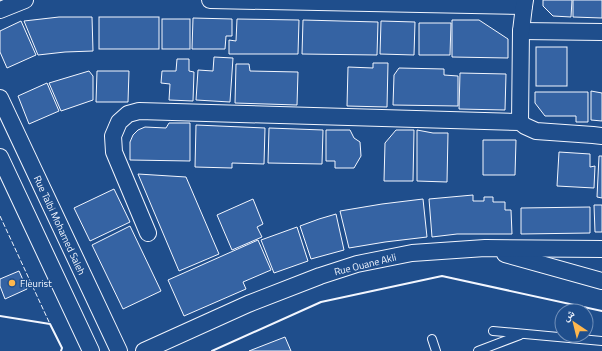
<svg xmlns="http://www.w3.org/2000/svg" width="602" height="351" viewBox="0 0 602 351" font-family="'Titillium Web','Noto Naskh Arabic',sans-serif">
  <rect width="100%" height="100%" fill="#1f4e8c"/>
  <!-- building -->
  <g fill="#3563a3" stroke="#f2f6ff">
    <polygon points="543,0 572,0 571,17 553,16 543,6"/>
    <polygon points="573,0 602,0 602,18 573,17"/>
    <polygon points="59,17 92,17 93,51 65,52 38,55 24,21"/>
    <rect x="99" y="17" width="60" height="32"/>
    <polygon points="193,18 232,19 232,36 226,36 225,49 192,49"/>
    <rect x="162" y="19" width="28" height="30"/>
    <polygon points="237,19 299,20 298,54 229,54 229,40 236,41"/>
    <polygon points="303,20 378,22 377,55 302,54"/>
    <polygon points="452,20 479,20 508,39 508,58 452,57"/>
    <polygon points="21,21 36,55 7,68 0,52 0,31"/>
    <polygon points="381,21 415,22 414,55 380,54"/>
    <polygon points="419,23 451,23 450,55 419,55"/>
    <rect x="536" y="47" width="31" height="39"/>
    <polygon points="214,57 233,58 230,102 196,100 198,70 213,71"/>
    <polygon points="177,59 189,59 189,71 194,72 193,101 169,100 170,84 161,83 162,71 176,71"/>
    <polygon points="373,63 388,63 387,107 347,106 348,67 373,68"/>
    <polygon points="236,64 249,64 250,71 298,72 297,105 235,103"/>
    <polygon points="399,68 444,69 444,75 458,76 458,106 393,105 394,75"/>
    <polygon points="89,71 93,76 93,100 61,111 49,83"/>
    <polygon points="97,71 129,71 128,102 96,102"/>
    <polygon points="460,73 506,74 505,110 459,109"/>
    <polygon points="47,83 59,111 29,124 18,96"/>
    <polygon points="591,91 602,93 602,121 591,120"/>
    <polygon points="535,92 588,92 588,122 576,122 576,116 545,116 535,103"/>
    <polygon points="169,123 190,123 190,161 130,160 130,142 133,135 138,130 145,127 166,128"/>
    <polygon points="196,125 265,128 264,164 232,163 232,168 195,167"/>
    <polygon points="269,128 323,130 322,164 268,163"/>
    <polygon points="326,130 350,130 354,138 360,142 361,156 354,168 335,168 335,161 326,161"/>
    <polygon points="396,130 414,130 413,181 384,181 385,143"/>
    <polygon points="417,130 433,133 448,133 447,182 417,181"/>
    <polygon points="483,140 516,140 515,175 483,175"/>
    <polygon points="559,152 590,154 590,167 595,166 594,188 557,186"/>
    <polygon points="599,156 602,156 602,198 597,197"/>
    <polygon points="138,174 186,177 219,254 179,271"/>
    <polygon points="114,189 130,222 90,241 74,208"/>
    <polygon points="473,195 473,201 484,201 484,197 493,197 493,202 505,202 505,210 511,210 512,234 457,234 432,237 429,199"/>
    <polygon points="253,199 263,224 257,227 262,237 232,250 217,215"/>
    <polygon points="423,199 427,237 385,242 349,248 340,211 382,204"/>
    <polygon points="594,205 602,205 602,232 595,232"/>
    <polygon points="590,207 590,233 521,234 521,208"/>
    <polygon points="336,214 344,250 311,259 300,226 319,219"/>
    <polygon points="130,226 161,291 123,309 92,245"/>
    <polygon points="297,227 308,261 274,273 261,240"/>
    <polygon points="258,240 271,270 243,282 246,289 184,316 168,280"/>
    <polygon points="19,271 27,289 5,299 0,286 0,279"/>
    <polygon points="285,337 291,351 249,351"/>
  </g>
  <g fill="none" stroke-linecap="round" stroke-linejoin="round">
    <defs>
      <g id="service">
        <polyline points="493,331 602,341"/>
        <polyline points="432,339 436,351"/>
        <polyline points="478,351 520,335"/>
      </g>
      <g id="minor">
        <polyline points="210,0 524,6"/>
        <polyline points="0,10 25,0"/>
        <polyline points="521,31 602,32"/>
        <polyline points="0,98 119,351"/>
        <polyline points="520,122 521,31 524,6 525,0"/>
        <polyline points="0,157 91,351"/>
        <polyline points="148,233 114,152 113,136 119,122 128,114 139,111 520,122 525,126 536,131 593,135 602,136"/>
        <polyline points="505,254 602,281"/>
        <polyline points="144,351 248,304 320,276 357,264 412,253 485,248 602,249"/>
      </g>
    </defs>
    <!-- service casing -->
    <use href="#service" stroke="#f2f6ff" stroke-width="10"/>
    <!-- minor casing -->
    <use href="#minor" stroke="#f2f6ff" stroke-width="18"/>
    <!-- service -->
    <use href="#service" stroke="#1f4e8c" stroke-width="8"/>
    <!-- minor -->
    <use href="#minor" stroke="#1f4e8c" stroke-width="16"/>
    <!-- fence -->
    <polyline stroke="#f2f6ff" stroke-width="1" stroke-dasharray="5 2" stroke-linecap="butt" points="0,216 50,324"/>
    <!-- wall -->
    <g stroke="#f2f6ff" stroke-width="2">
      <polyline points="0,316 50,324 62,348 61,351"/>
      <polyline points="212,351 321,302 442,276 602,311"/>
    </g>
  </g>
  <!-- markers -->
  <circle fill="#ffb74d" stroke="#1f4e8c" stroke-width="1.5" cx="12" cy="283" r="4"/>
  <g text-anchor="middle" stroke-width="3" stroke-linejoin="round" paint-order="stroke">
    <!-- street labels -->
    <g font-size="10" fill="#f2f6ff" stroke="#1f4e8c">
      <text transform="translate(60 225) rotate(65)" y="4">Rue Talbi Mohamed Saleh</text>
      <text transform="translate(365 264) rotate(-14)" y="4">Rue Ouane Akli</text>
    </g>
    <!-- poi labels -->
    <g font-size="10" fill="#f2f6ff" stroke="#1f4e8c" text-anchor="start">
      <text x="20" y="287">Fleurist</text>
    </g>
  </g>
  <!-- north arrow -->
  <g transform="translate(574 323) rotate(325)"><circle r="19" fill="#1f4e8c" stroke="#7391ba"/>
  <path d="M0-3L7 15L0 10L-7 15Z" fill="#ffb74d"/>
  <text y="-6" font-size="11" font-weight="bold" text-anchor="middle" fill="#f2f6ff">ش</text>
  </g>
</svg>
